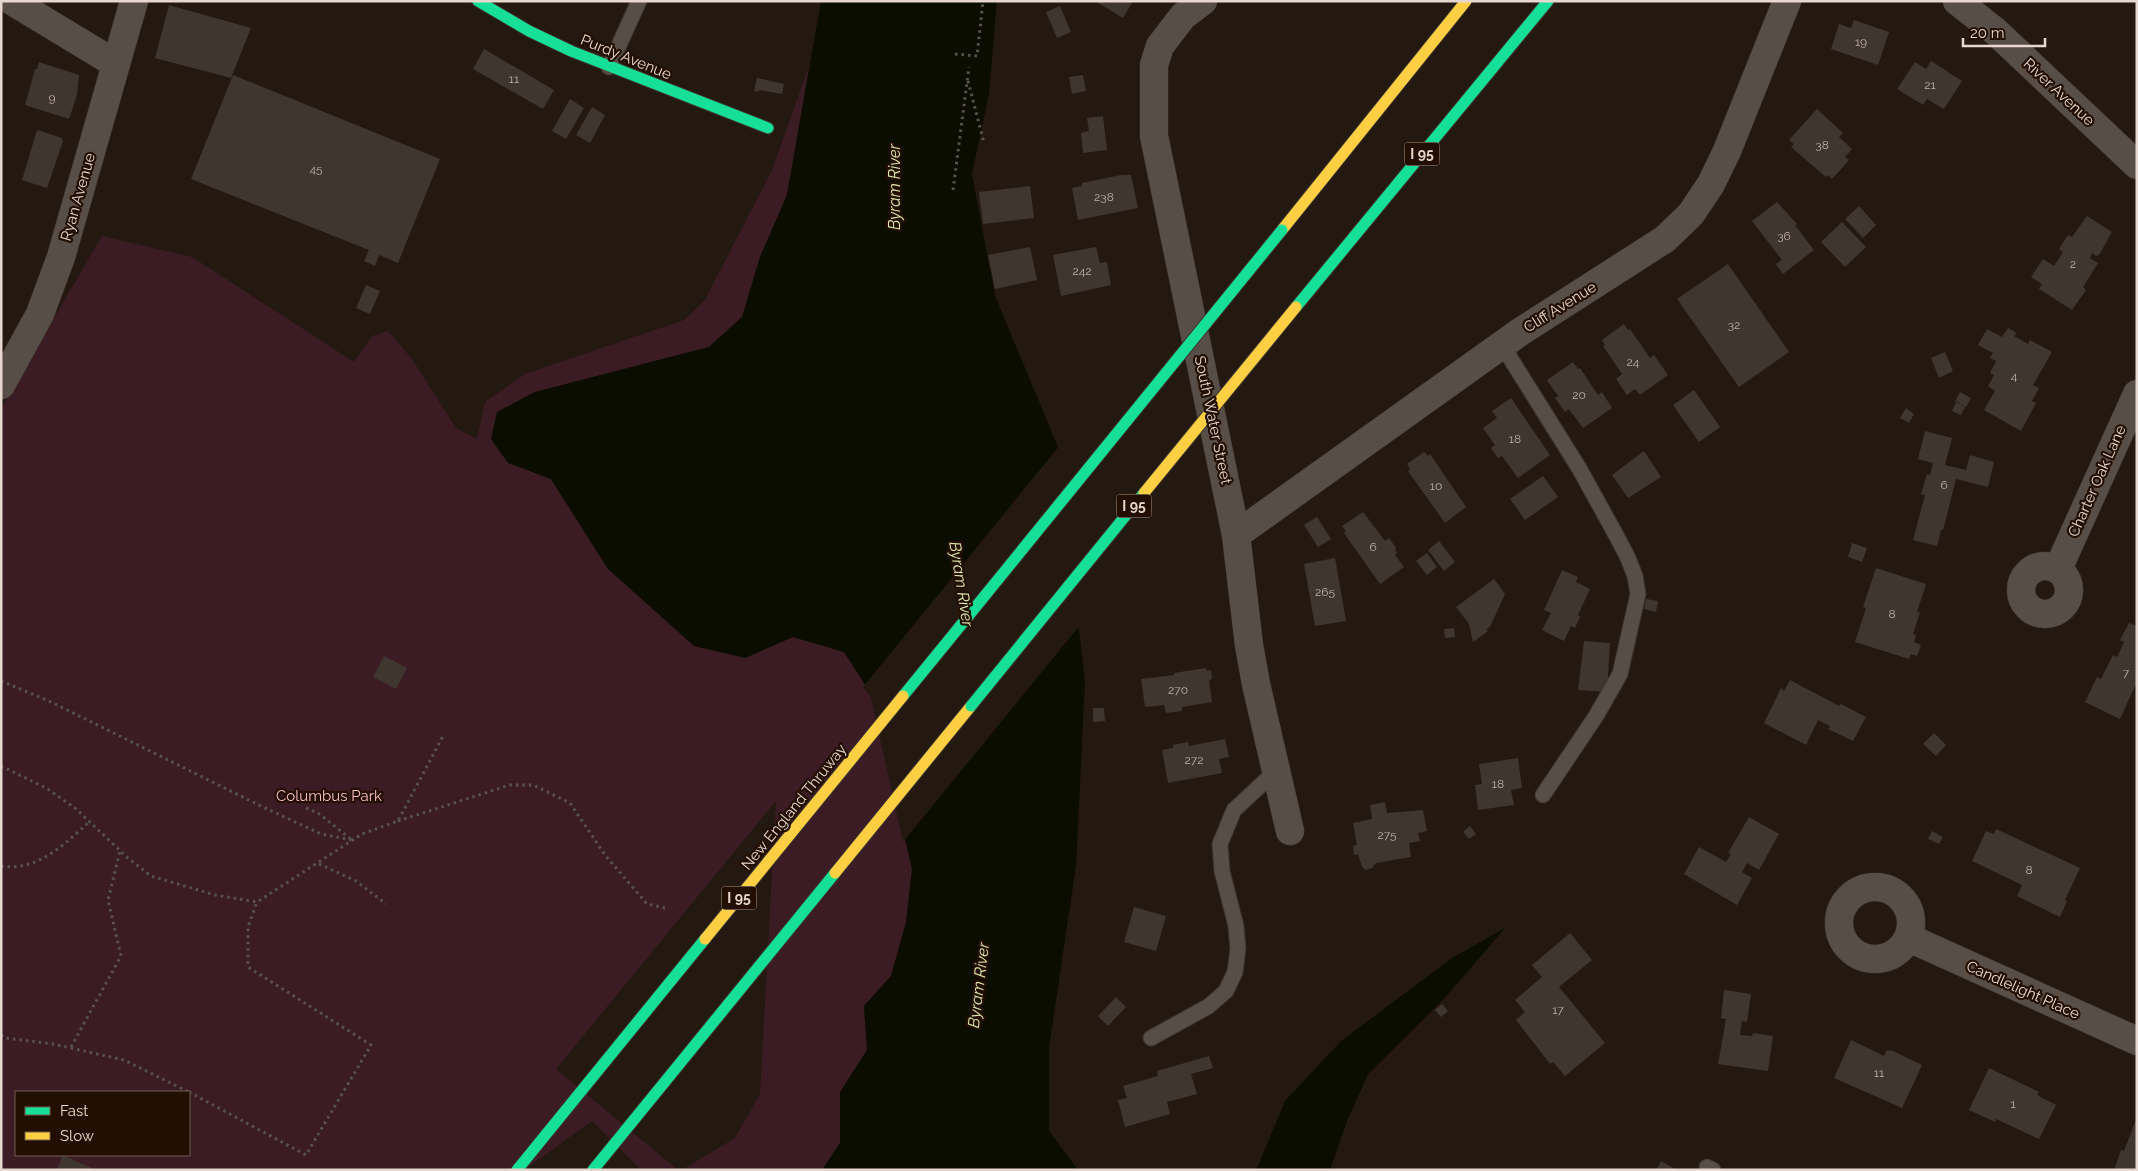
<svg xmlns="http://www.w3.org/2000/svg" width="2138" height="1171" viewBox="0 0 2138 1171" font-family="Raleway,sans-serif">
  <rect width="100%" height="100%" fill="#241910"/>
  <!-- green -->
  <path fill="#3b1c25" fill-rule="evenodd" d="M809 66 787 195 760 257 742 317 709 347 535 392 497 412 501 452 540 475 551 479 608 569 745 658 793 637 844 652 873 697 912 869 906 922 891 976 864 1006 867 1050 840 1092V1143L822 1170H682L735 1138 760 1094 776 801 556 1069 678 1170H641L592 1121 524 1170H1V409L102 236 192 257 354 362 372 336 388 331 412 359 456 428 477 439 485 402 525 374 684 320 705 300 772 170ZM16 1092H189V1155H16Z"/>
  <!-- water -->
  <g fill="#0b0d01">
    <polygon points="821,1 997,1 989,94 972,174 995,296 1058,447 1085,682 1076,866 1049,1047 1049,1131 1078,1170 822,1170 840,1143 840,1092 867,1050 864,1006 891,976 906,922 912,869 873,697 844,652 793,637 745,658 694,646 608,569 551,479 508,463 491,439 497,412 535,392 709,347 742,317 760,257 787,195"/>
    <polygon points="1505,928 1443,1000 1368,1074 1347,1121 1330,1170 1254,1170 1258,1166 1285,1101 1341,1041 1452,958"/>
  </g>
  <!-- pier -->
  <polygon fill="#241910" points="1060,445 1081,624 903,842 871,698 863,687"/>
  <!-- building -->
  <g fill="#403630">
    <polygon points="1095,1 1133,1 1123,18"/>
    <polygon points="169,5 251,28 231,78 155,58"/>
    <polygon points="1060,6 1071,32 1057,38 1046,12"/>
    <polygon points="1854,20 1889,32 1878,65 1831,49 1839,24 1851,28"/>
    <polygon points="484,49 554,90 543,109 473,69"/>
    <polygon points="1931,61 1962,81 1944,109 1927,99 1923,105 1897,89 1915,62 1926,69"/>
    <polygon points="39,62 79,75 77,95 69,119 25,105 35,69 37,69"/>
    <polygon points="233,75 440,159 398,263 379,255 375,266 364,261 369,250 191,179"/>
    <polygon points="1083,75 1086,91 1072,94 1069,77"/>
    <polygon points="757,78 784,84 782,94 759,90 759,92 754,91"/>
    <polygon points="570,99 584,108 566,139 552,131"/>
    <polygon points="592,107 605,115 590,143 576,135"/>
    <polygon points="1817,109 1843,133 1839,137 1852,149 1845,157 1849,160 1832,179 1828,175 1826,177 1791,147 1794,144 1789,140"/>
    <polygon points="1103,116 1107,150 1083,153 1081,133 1089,131 1087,118"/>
    <polygon points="37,130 62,138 63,141 47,188 22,180"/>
    <polygon points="1121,175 1131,175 1138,208 1078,220 1072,188 1082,186 1082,183"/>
    <polygon points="1030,186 1034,218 983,224 979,192"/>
    <polygon points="1777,202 1797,224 1795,225 1814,250 1783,274 1776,264 1782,260 1752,221"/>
    <polygon points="1859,206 1876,225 1863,238 1845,219"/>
    <polygon points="2087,216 2112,232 2099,255 2096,256 2092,253 2090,258 2098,263 2083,287 2086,290 2072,310 2039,289 2042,284 2031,277 2043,259 2054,266 2063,252 2059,249 2068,235 2072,237"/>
    <polygon points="1842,222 1866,247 1845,267 1821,242"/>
    <polygon points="1030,247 1037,280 995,289 988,255"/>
    <polygon points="1096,247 1100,263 1107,262 1111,285 1061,296 1053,255"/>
    <polygon points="1728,264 1789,352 1739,387 1677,299"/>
    <polygon points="366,285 380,291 370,314 356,308"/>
    <polygon points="1624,324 1628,330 1630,329 1650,358 1654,355 1668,375 1640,395 1635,389 1627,395 1616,379 1622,374 1603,346 1605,345 1602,340"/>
    <polygon points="2008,328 2017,333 2014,336 2028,344 2030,340 2052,352 2033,385 2039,388 2032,401 2036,403 2021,431 1984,410 1995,391 1988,386 1994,375 1990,373 1996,361 1990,358 1993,353 1978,345 1987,329 2002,337"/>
    <polygon points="1945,352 1953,371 1939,378 1931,358"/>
    <polygon points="1573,362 1578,369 1580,368 1598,395 1602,392 1612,408 1583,428 1569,409 1565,412 1555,398 1558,396 1547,380"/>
    <polygon points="1694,390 1720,427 1699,442 1673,405"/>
    <polygon points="1960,392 1971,398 1966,407 1955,401"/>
    <polygon points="1511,398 1550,455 1518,478 1502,456 1498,458 1491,448 1495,445 1483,428 1497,418 1492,411"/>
    <polygon points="1956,402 1965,407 1961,415 1952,411"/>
    <polygon points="1906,408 1914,414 1909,423 1900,418"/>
    <polygon points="1925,431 1952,438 1945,465 1966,470 1970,455 1994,462 1988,487 1956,479 1943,530 1941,530 1937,546 1913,540 1925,495 1921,494 1927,474 1930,475 1933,463 1918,459"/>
    <polygon points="1644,451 1661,477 1628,498 1612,475"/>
    <polygon points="1424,452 1428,456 1430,454 1466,507 1445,523 1408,471 1410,469 1407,464"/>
    <polygon points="1543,476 1558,497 1525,520 1510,499"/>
    <polygon points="1363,512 1385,541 1389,538 1396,548 1395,549 1397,553 1395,555 1404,567 1380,584 1344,533 1346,531 1342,526"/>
    <polygon points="1317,517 1331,539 1318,547 1304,525"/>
    <polygon points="1439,541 1455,562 1444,571 1428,550"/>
    <polygon points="1852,543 1867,548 1862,562 1848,557"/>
    <polygon points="1427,553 1437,567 1427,575 1416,561"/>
    <polygon points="1335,558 1346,621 1315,626 1304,564"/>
    <polygon points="1876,568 1926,584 1917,612 1920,612 1913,634 1916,635 1914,642 1921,645 1917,656 1911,654 1909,659 1855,642 1866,608 1863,607"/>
    <polygon points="1562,570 1578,577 1576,582 1590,589 1578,615 1580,617 1575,628 1571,626 1564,641 1542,630 1551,613 1544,610"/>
    <polygon points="1494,579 1505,594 1490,627 1486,629 1488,631 1473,642 1469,624 1456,607"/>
    <polygon points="1646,599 1658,601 1656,612 1644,609"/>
    <polygon points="2129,623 2137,626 2137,687 2135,686 2120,719 2085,702 2097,677 2101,679 2113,655 2117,657 2124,642 2120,640"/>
    <polygon points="1454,628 1455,637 1445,638 1444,629"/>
    <polygon points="1584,641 1610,643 1607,692 1578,690"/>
    <polygon points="384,656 407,668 396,689 373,677"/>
    <polygon points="1206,668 1207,671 1211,670 1212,679 1209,680 1212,702 1182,707 1182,711 1166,713 1164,705 1145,707 1141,679 1174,675 1174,673"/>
    <polygon points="1790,680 1839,706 1841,704 1866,717 1853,741 1828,729 1830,726 1818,720 1806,745 1764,723 1781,688 1784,691"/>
    <polygon points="1093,708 1104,708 1105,721 1093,722"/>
    <polygon points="1934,733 1946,745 1936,756 1923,744"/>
    <polygon points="1225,739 1229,757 1219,759 1222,773 1168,783 1162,750 1173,748 1173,745 1188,742 1189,746"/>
    <polygon points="1518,758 1522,788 1511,790 1514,805 1478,810 1475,785 1482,784 1479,764"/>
    <polygon points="1385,802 1387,813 1423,810 1427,831 1418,833 1420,841 1409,843 1411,857 1376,863 1372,868 1366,870 1362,867 1358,854 1354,855 1353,846 1357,845 1353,823 1372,819 1370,805"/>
    <polygon points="1749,817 1779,834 1759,870 1747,863 1742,872 1752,878 1737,905 1684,874 1699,847 1726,862 1731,854 1728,853"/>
    <polygon points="1470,826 1476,834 1469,839 1463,832"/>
    <polygon points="1996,829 2080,868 2065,900 2067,901 2060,917 2017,896 2022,885 1972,861 1986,831 1994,834"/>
    <polygon points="1932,831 1943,837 1939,844 1928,839"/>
    <polygon points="1134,907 1166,916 1156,951 1124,942"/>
    <polygon points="1570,933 1592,960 1559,987 1605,1043 1565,1076 1553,1062 1550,1064 1516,1020 1525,1012 1515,1000 1542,977 1532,965"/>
    <polygon points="1724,990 1751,994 1747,1022 1742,1021 1740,1035 1752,1036 1753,1033 1773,1036 1768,1071 1718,1064 1726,1019 1721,1018"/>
    <polygon points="1116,997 1126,1007 1108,1026 1098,1016"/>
    <polygon points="1442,1004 1448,1011 1441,1017 1435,1010"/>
    <polygon points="1851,1040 1884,1056 1887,1050 1893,1051 1922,1065 1902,1108 1834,1078"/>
    <polygon points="1209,1056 1213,1068 1191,1074 1197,1094 1167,1102 1170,1114 1125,1127 1118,1100 1127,1098 1123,1086 1158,1076 1157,1071"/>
    <polygon points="1989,1068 2039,1092 2037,1095 2056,1105 2039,1139 1996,1119 1995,1122 1969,1110"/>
    <polygon points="2137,1117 2137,1170 2114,1170 2121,1150 2124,1151"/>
    <polygon points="63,1155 96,1170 57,1170"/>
    <polygon points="1661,1161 1677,1170 1656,1170"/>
  </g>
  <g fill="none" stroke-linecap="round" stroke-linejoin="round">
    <defs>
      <g id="lane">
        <polyline points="609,67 639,1"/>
        <polyline points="1502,345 1579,468 1616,535 1628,558 1635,576 1638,594 1620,674 1596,716 1543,795"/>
        <polyline points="1151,1038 1209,1006 1226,991 1235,972 1238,949 1236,926 1222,871 1220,844 1234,810 1276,771"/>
        <polyline points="1707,1167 1713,1170"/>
      </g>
      <g id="street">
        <polyline points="12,1 116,64"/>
        <polyline points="1203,1 1183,16 1160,46 1154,65 1154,136 1236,535 1249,645 1256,684 1290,831"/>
        <polyline points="1957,1 1995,31 2137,165"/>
        <polyline points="1,385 40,314 61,257 134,1"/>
        <polyline points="1236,535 1520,332 1665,239 1691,214 1711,184 1727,151 1787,1"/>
        <circle cx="2045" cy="590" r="24"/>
        <polyline points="2058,569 2137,394"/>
        <circle cx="1875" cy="923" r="36"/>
        <polyline points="1909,938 2137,1041"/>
      </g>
      <g id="fast">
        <polyline points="478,1 529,31 571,51 768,128"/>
        <polyline points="1296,307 1548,1"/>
        <polyline points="903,696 961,625"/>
        <polyline points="517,1170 705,939"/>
        <polyline points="593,1170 835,873"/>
      </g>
      <g id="slow">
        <polyline points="1282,230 1466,1"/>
        <polyline points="835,873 971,706"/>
        <polyline points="705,939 903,696"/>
      </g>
    </defs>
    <!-- lane casing -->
    <use href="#lane" stroke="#3c342d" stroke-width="17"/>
    <!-- street casing -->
    <use href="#street" stroke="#3c342d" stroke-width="29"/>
    <!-- fast casing -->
    <use href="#fast" stroke="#3c342d" stroke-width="13"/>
    <!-- slow casing -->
    <use href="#slow" stroke="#3c342d" stroke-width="13"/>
    <!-- path -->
    <g stroke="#5a524c" stroke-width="3" stroke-dasharray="2.5 4" stroke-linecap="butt">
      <polyline points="955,54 977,56 983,1"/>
      <polyline points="968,81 984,143"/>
      <polyline points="953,190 969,67"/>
      <polyline points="1,681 49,701 263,807 321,834 352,840"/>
      <polyline points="1,766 46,788 75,808 128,858 151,876 215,895 257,902 362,834 398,821 443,736"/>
      <polyline points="306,808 318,813 352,840"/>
      <polyline points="398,821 510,785 533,785 570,803 605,855 647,904 665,908"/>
      <polyline points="319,864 356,881 386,904"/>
      <path d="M1 866C37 872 65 844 89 822"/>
      <polyline points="1,1035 5,1038 53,1044 124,1060 189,1092"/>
      <polyline points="71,1047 121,956 108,900 120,851"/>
      <polyline points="189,1092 306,1155 371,1045 248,967 248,927 257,902"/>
    </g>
    <!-- lane -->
    <use href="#lane" stroke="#584e48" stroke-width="15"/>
    <!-- street -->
    <use href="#street" stroke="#584e48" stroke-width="28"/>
    <!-- fast -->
    <use href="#fast" stroke="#16e098" stroke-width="11"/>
    <!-- slow -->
    <use href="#slow" stroke="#ffcf43" stroke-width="11"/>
    <defs>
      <g id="fast-bridge">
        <polyline points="961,625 1282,230"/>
        <polyline points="971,706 1144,493"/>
      </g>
      <polyline id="slow-bridge" points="1144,493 1296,307"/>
    </defs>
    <!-- fast-bridge casing -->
    <use href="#fast-bridge" stroke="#3c342d" stroke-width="13" stroke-linecap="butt"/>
    <!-- slow-bridge casing -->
    <use href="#slow-bridge" stroke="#3c342d" stroke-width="13" stroke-linecap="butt"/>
    <!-- fast-bridge -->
    <use href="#fast-bridge" stroke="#16e098" stroke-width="11"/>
    <!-- slow-bridge -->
    <use href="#slow-bridge" stroke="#ffcf43" stroke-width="11"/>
  </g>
  <g text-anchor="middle" stroke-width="4.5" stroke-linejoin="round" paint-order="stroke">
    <!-- number labels -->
    <g font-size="12" fill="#bcb0a6">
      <text x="1861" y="46">19</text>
      <text x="514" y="83">11</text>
      <text x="1930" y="89">21</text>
      <text x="52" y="102">9</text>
      <text x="1822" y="149">38</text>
      <text x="316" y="173">45</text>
      <text x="1104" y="201">238</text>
      <text x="1784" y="240">36</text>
      <text x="2073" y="268">2</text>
      <text x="1082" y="275">242</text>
      <text x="1734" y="329">32</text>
      <text x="1633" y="366">24</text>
      <text x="2014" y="380">4</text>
      <text x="1579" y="399">20</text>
      <text x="1515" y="443">18</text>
      <text x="1944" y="489">6</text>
      <text x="1436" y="490">10</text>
      <text x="1373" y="551">6</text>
      <text x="1325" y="596">265</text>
      <text x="1892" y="618">8</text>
      <text x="2126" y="677">7</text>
      <text x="1178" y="694">270</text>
      <text x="1194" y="764">272</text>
      <text x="1498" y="788">18</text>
      <text x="1387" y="839">275</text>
      <text x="2029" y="874">8</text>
      <text x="1558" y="1014">17</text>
      <text x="1879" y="1077">11</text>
      <text x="2013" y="1108">1</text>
    </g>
    <!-- shield labels -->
    <g fill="#220f01" stroke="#ab9c90" stroke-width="1">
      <rect x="1404.5" y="142.5" width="35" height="23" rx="4"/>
      <rect x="1116.5" y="494.5" width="35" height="23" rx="4"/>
      <rect x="721.5" y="886.5" width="35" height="23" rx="4"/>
    </g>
    <g font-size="14" font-weight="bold" fill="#e6d8ce">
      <text x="1422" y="159">I 95</text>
      <text x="1134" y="511">I 95</text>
      <text x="739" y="903">I 95</text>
    </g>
    <!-- street labels -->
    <g font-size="15" fill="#e6d8ce" stroke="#220f01">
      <text transform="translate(626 57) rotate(22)" y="5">Purdy Avenue</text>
      <text transform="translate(2059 92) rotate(43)" y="5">River Avenue</text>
      <text transform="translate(78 197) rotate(-74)" y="5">Ryan Avenue</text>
      <text transform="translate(1560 307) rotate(-32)" y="5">Cliff Avenue</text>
      <text transform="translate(1213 420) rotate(78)" y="5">South Water Street</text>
      <text transform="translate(2097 481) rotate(-66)" y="5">Charter Oak Lane</text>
      <text transform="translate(794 807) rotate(-51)" y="5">New England Thruway</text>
      <text transform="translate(2023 990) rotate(24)" y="5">Candlelight Place</text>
    </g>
    <!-- park labels -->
    <g font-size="15" fill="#f7bccc" stroke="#220f01">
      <text x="329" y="801">Columbus Park</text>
    </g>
    <!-- water labels -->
    <g font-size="16" font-style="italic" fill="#dbeaa7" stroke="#220f01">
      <text transform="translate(894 187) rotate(-90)" y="6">Byram River</text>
      <text transform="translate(962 584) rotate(81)" y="6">Byram River</text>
      <text transform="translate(978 985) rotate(-83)" y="6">Byram River</text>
    </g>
  </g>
  <!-- border -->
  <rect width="2138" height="1171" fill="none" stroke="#e6d8ce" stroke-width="5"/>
  <!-- legend -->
  <rect x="15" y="1091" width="175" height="65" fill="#220f01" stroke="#705f53"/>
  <rect x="25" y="1107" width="25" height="8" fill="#16e098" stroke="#705f53"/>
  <text x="60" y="1116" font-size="15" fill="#e6d8ce">Fast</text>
  <rect x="25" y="1132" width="25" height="8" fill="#ffcf43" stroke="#705f53"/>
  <text x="60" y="1141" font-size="15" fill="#e6d8ce">Slow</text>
  <!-- scale -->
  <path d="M1963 38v8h82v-8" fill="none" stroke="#e6d8ce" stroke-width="2.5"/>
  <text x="1970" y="38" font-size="15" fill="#e6d8ce" stroke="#220f01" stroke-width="4" paint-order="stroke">20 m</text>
</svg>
